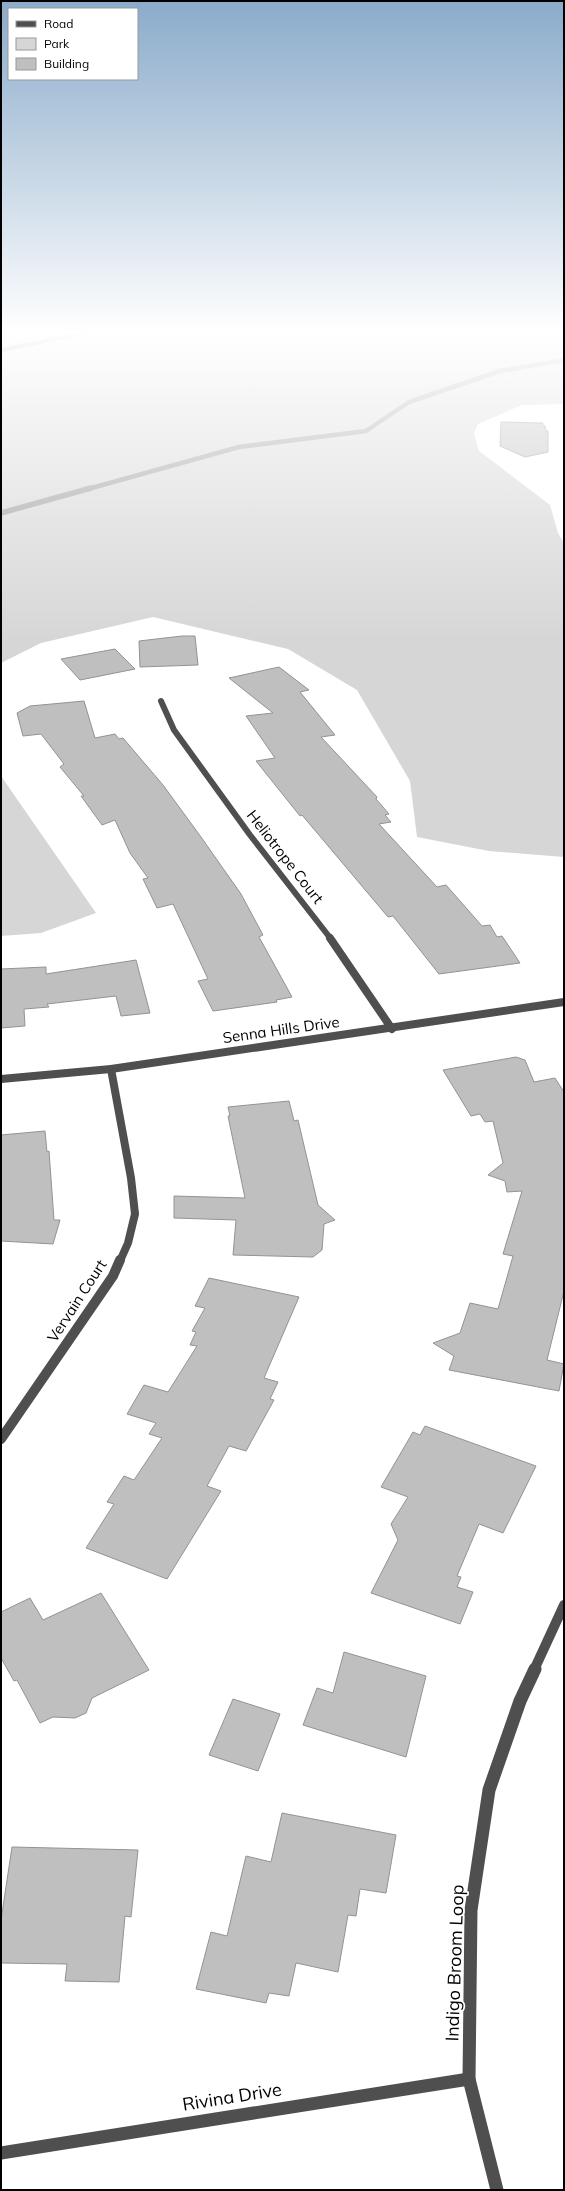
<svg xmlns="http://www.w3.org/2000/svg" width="565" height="2191" viewBox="0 0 565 2191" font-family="Mulish,sans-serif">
  <rect width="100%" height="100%" fill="#fff"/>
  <!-- green -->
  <g fill="#d6d6d6">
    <polygon points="1,333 564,333 564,404 522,405 478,424 474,433 479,451 550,505 558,533 564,543 564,857 489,851 417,837 410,781 357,690 288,649 153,617 41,643 1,663"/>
    <polygon points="1,776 96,913 41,933 1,936"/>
  </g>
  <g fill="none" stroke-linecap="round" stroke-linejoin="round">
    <!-- stream-far1 -->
    <polyline stroke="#9d9d9d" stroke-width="4.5" points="88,489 239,447 366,431 409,402 500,371 564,360"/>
    <!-- stream -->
    <polyline stroke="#9d9d9d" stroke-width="5.5" points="1,513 91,488"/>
  </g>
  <!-- building -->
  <g fill="#bfbfbf" stroke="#939393">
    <polygon points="501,422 543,423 542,425 545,426 546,431 548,431 548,452 525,457 500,446"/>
    <polygon points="182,636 195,636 198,665 140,667 139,641"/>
    <polygon points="115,649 135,669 80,680 61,659"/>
    <polygon points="279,667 309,690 300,692 335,735 321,737 377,797 376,799 389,814 385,815 391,822 379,824 437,887 446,885 482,926 490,925 497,937 502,936 520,963 439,974 393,916 388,917 302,815 300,816 256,761 275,758 246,716 273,713 229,678"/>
    <polygon points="84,701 95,738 115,734 119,739 123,738 163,785 201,837 241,894 263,935 259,937 292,997 276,1000 277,1002 213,1011 198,981 208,979 173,904 157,908 143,879 148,878 130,853 115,820 102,825 81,796 84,796 60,767 64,764 41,734 23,736 17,713 30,706"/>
    <polygon points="136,960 150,1013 121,1016 116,996 47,1004 49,1007 24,1009 25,1026 1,1028 1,969 46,967 46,974"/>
    <polygon points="516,1057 525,1060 534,1082 555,1078 564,1092 564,1291 547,1360 564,1364 559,1391 449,1370 454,1356 433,1343 460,1333 470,1303 498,1309 513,1256 503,1254 522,1191 507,1192 505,1181 488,1175 503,1163 493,1121 485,1122 480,1114 471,1116 443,1070"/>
    <polygon points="289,1101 294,1121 298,1120 318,1205 335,1220 324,1224 322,1250 313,1257 233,1255 236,1220 174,1218 174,1196 245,1198 228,1116 230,1116 228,1107"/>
    <polygon points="45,1131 47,1152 49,1151 54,1220 60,1220 53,1244 1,1241 1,1135"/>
    <polygon points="209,1278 299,1297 264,1378 278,1382 270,1399 274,1400 246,1451 229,1446 207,1486 221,1491 167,1579 86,1548 114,1504 107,1502 124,1476 134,1480 162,1438 149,1434 156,1423 127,1414 144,1385 168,1392 197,1346 190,1345 196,1332 192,1331 205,1308 195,1306"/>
    <polygon points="425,1426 536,1466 503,1533 479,1524 457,1576 461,1577 457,1587 473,1592 460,1624 371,1593 398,1540 391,1524 408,1497 381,1487 413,1432 420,1435"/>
    <polygon points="101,1593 149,1670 92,1698 86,1713 75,1718 53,1717 40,1723 17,1680 14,1681 1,1658 1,1612 30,1598 43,1620"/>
    <polygon points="344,1652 426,1676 406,1757 303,1725 317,1688 333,1693"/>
    <polygon points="233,1699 280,1714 258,1771 209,1755"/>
    <polygon points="282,1813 396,1835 386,1893 360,1889 356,1916 348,1915 338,1972 296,1963 289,1996 269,1993 266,2003 196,1989 211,1932 227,1936 246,1856 271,1862"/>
    <polygon points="12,1847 138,1850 131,1917 125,1916 119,1982 65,1981 67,1964 1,1963 1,1920"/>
  </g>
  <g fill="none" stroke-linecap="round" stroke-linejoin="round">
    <!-- lane -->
    <polyline stroke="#4f4f4f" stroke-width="4" points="1,350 84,333"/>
    <!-- street-far3 -->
    <polyline stroke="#4f4f4f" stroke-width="6" points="161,701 174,730 250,835 331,939"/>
    <!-- street-far2 -->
    <g stroke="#4f4f4f" stroke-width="8">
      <polyline points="330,938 392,1029"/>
      <polyline points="111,1069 131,1178 135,1214 128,1243 120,1261"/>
      <polyline points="1,1079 111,1069 564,1002"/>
    </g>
    <!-- street-far1 -->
    <g stroke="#4f4f4f" stroke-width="10">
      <polyline points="1,1439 113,1276 120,1260"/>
      <polyline points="534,1670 564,1605"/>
    </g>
    <!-- street -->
    <g stroke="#4f4f4f" stroke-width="13">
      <polyline points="1,2153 469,2079"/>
      <polyline points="497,2190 469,2079 471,1910 489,1790 520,1701 535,1669"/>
    </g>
  </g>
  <!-- sky -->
  <linearGradient id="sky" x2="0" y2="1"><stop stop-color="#8aabca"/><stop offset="0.52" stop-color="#fff"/><stop offset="1" stop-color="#fff" stop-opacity="0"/></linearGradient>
  <rect width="565" height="640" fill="url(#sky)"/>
  <g text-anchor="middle" stroke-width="3.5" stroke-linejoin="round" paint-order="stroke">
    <!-- street labels -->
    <g font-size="15" fill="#000" stroke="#fff">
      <text transform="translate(285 857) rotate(52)" y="5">Heliotrope Court</text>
      <text transform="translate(281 1030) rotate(-8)" y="5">Senna Hills Drive</text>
      <text transform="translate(77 1301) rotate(-57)" y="5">Vervain Court</text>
    </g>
    <!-- near-street labels -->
    <g font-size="18" fill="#000" stroke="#fff">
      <text transform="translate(455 1963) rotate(-88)" y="6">Indigo Broom Loop</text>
      <text transform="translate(232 2097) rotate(-9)" y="6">Rivina Drive</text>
    </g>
  </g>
  <!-- border -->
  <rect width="565" height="2191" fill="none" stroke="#000000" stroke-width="4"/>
  <!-- legend -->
  <rect x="8" y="8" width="130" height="72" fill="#ffffff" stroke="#999999"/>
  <rect x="16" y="21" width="20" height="6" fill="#4f4f4f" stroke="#999999"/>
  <text x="44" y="28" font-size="12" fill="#000000">Road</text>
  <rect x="16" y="38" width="20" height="12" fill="#d6d6d6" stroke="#999999"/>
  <text x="44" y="48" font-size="12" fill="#000000">Park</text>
  <rect x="16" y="58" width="20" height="12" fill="#bfbfbf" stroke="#999999"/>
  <text x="44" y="68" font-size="12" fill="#000000">Building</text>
</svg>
